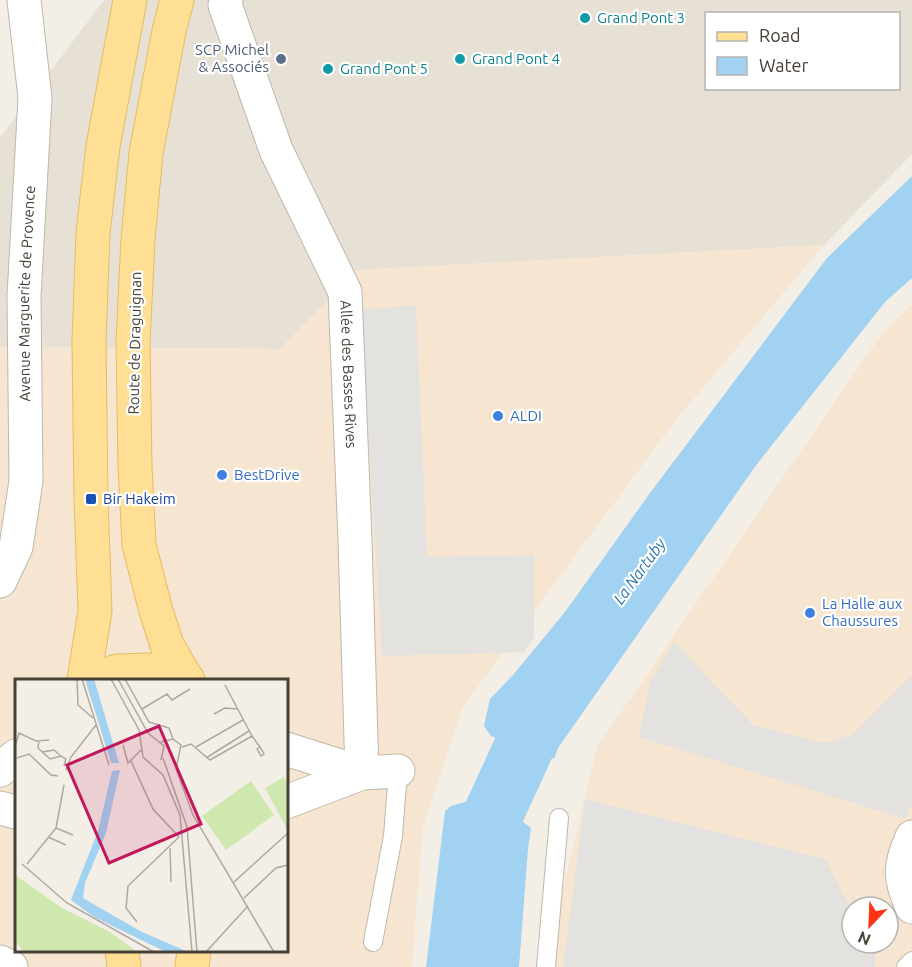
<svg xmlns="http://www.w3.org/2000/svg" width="912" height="967" viewBox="0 0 912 967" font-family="Ubuntu,sans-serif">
  <rect width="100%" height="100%" fill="#f3efe7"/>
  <!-- residential -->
  <path fill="#e7e1d5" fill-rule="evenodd" d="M104 0H912V154L824 245 358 270 280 349 0 347V138ZM706 14H898V88H706Z"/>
  <!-- commercial -->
  <g fill="#f6e6d1" fill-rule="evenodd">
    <path d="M824 245 676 420 462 708 423 826 412 967H0V347L280 349 358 270ZM16 680H286V950H16Z"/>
    <path d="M912 304V967H544L597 747 883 332ZM852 907H888V943H852Z"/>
  </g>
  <!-- parking -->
  <g fill="#e4e2df">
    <polygon points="416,305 427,557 534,555 534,638 524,652 382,656 361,310"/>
    <polygon points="674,642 753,725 824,743 852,735 912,675 912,804 906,819 639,737 650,682"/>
    <polygon points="585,799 825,859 852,911 852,943 869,943 875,955 875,967 563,967"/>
  </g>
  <!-- water -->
  <g fill="#a2d2f1">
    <polygon points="912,176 912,278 885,302 757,464 558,748 554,759 491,736 484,726 490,699 513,675 565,612 650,493 827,258"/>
    <polygon points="465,802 523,822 531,828 528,849 519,967 426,967 445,811 451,806"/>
  </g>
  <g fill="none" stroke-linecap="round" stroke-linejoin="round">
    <!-- river -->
    <polyline stroke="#a2d2f1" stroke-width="60" points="472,967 492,817 547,697 562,676"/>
    <defs>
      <g id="lane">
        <polyline points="373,942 393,836 398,771"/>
        <polyline points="546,967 559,818"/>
        <polyline points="906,967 912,961"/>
      </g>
      <g id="street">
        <path id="s1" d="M226 0 225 5 276 150 345 292 355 540 362 773"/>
        <path id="s2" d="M0 581 16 547 26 481 24 296 35 98 24 0"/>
        <polyline points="286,749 362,773"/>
        <polyline points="0,770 16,756"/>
        <polyline points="286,802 362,773 398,771"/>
        <polyline points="0,808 16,812"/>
        <path d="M912 837C899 866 899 878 912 907"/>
        <polyline points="0,962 11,967"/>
      </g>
      <g id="primary">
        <polyline points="177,0 169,31 146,153 138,239 133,342 135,467 139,545 156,611 167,645 187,679"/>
        <polyline points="84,680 95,611 91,499 89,341 93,233 103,146 130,0"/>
        <polyline points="93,680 117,671 152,670 188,680"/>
        <polyline points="122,950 124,967"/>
        <polyline points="192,967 194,950"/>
      </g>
    </defs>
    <!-- lane casing -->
    <use href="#lane" stroke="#bfb7a9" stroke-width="20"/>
    <!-- street casing -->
    <use href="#street" stroke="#bfb7a9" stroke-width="35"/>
    <!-- primary casing -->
    <use href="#primary" stroke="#e5bc63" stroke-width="35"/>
    <!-- lane -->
    <use href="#lane" stroke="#fff" stroke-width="18"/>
    <!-- street -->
    <use href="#street" stroke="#fff" stroke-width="33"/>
    <!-- primary -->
    <use href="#primary" stroke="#ffdf94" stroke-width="33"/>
  </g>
  <!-- markers -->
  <g fill="#0f9aa8" stroke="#fff" stroke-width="2">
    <circle cx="585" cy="18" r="6"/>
    <circle cx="460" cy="59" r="6"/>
    <circle cx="328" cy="69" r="6"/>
  </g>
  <circle fill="#5c6f8a" stroke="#fff" stroke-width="2" cx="281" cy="59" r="6"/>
  <g fill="#3f7fe0" stroke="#fff" stroke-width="2">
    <circle cx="498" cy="416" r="6"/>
    <circle cx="222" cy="475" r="6"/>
    <circle cx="810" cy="613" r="6"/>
  </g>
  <rect fill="#1a4fb4" stroke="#fff" stroke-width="2" x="85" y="493" width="12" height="12" rx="3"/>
  <g text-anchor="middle" stroke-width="4.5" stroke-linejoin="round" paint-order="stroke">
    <!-- culture labels -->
    <g font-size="15" fill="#0d838f" stroke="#fff" text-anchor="start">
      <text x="597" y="23">Grand Pont 3</text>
      <text x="472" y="64">Grand Pont 4</text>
      <text x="340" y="74">Grand Pont 5</text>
    </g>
    <!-- service labels -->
    <g font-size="15" fill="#4e5e75" stroke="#fff" text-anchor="end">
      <text x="269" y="55">SCP Michel<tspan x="269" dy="17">&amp; Associés</tspan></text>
    </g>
    <!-- street labels -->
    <g font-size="15" fill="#464036" stroke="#fff">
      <text dy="5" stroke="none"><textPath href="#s2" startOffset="292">Avenue Marguerite de Provence</textPath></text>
      <text transform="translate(135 343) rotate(-89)" y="5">Route de Draguignan</text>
      <text dy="5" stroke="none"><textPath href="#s1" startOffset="399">Allée des Basses Rives</textPath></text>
    </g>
    <!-- shop labels -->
    <g font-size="15" fill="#366cbe" stroke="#fff" text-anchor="start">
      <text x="510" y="421">ALDI</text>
      <text x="234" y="480">BestDrive</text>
      <text x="822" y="609">La Halle aux<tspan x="822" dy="17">Chaussures</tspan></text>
    </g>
    <!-- transit labels -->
    <g font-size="15" fill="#164399" stroke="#fff" text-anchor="start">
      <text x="103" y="504">Bir Hakeim</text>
    </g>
    <!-- water labels -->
    <g font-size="16" font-style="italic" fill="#2c78ab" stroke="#fff">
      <text transform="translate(639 571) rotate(-54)" y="6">La Nartuby</text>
    </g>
  </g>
  <!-- overview -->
  <g transform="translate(15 679)">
    <rect width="273" height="273" fill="#f3efe7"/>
    <path d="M269 98 273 105V152L250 109ZM236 102 259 136 211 171 187 137ZM0 196 47 229 95 253 122 273H9L0 262Z" fill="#cfe8af"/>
    <path d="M70 0H79L104 84H96ZM105 91 91 154 70 204 68 219 127 253 173 273H151L79 238 56 221 83 152 97 92Z" fill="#a2d2f1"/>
    <path fill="none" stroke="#aea9a0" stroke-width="1.5" d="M62 0 63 26 78 39M67 0 94 86M96 0 124 51 128 78 148 96 165 136 177 273M103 0 133 54 149 67 146 81M110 0 134 43 154 49 158 60M210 6 237 57M127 30 152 15 157 21 175 10M199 35 210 29 222 30M24 62 23 69 35 80 46 77 51 80 49 87M146 63 158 60 166 66 161 90 178 136 259 273M108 66 113 84 126 71M0 68 4 54 21 62 34 61M167 68 176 65 195 81 237 57 245 68 249 75 246 77 242 70 245 68M181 68 228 41M28 73 39 71 47 78M2 79 14 75 36 96 43 97M148 79 172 148 182 273M191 79 234 52M116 82 138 130 164 158 113 207 111 229 122 243M51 91 56 78 81 46M41 149 58 156M33 158 51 166M155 169 156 203M7 185 52 224 139 273M12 185 41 149 49 106M219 203 273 154M229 219 261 189 273 186M191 273 233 227"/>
    <path fill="#c2185b" fill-opacity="0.15" stroke="#c2185b" stroke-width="3" d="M144 47 186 145 94 184 52 86Z"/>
    <rect width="273" height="273" fill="none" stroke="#464036" stroke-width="3"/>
  </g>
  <!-- legend -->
  <rect x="705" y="12" width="195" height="78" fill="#ffffff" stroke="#b5b3af" stroke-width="1.5"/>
  <rect x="717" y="32" width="30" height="9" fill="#ffdf94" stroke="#b5b3af" stroke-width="1.5"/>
  <text x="759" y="42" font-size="18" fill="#464036">Road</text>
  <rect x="717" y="57" width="30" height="18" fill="#a2d2f1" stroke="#b5b3af" stroke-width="1.5"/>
  <text x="759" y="72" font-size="18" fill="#464036">Water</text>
  <!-- north arrow -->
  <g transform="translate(870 925) rotate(203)"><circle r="28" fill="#ffffff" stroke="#b5b3af" stroke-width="1.5"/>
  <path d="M0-4.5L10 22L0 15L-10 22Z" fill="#fc3415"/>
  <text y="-9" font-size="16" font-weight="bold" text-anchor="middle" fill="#464036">N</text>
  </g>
</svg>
